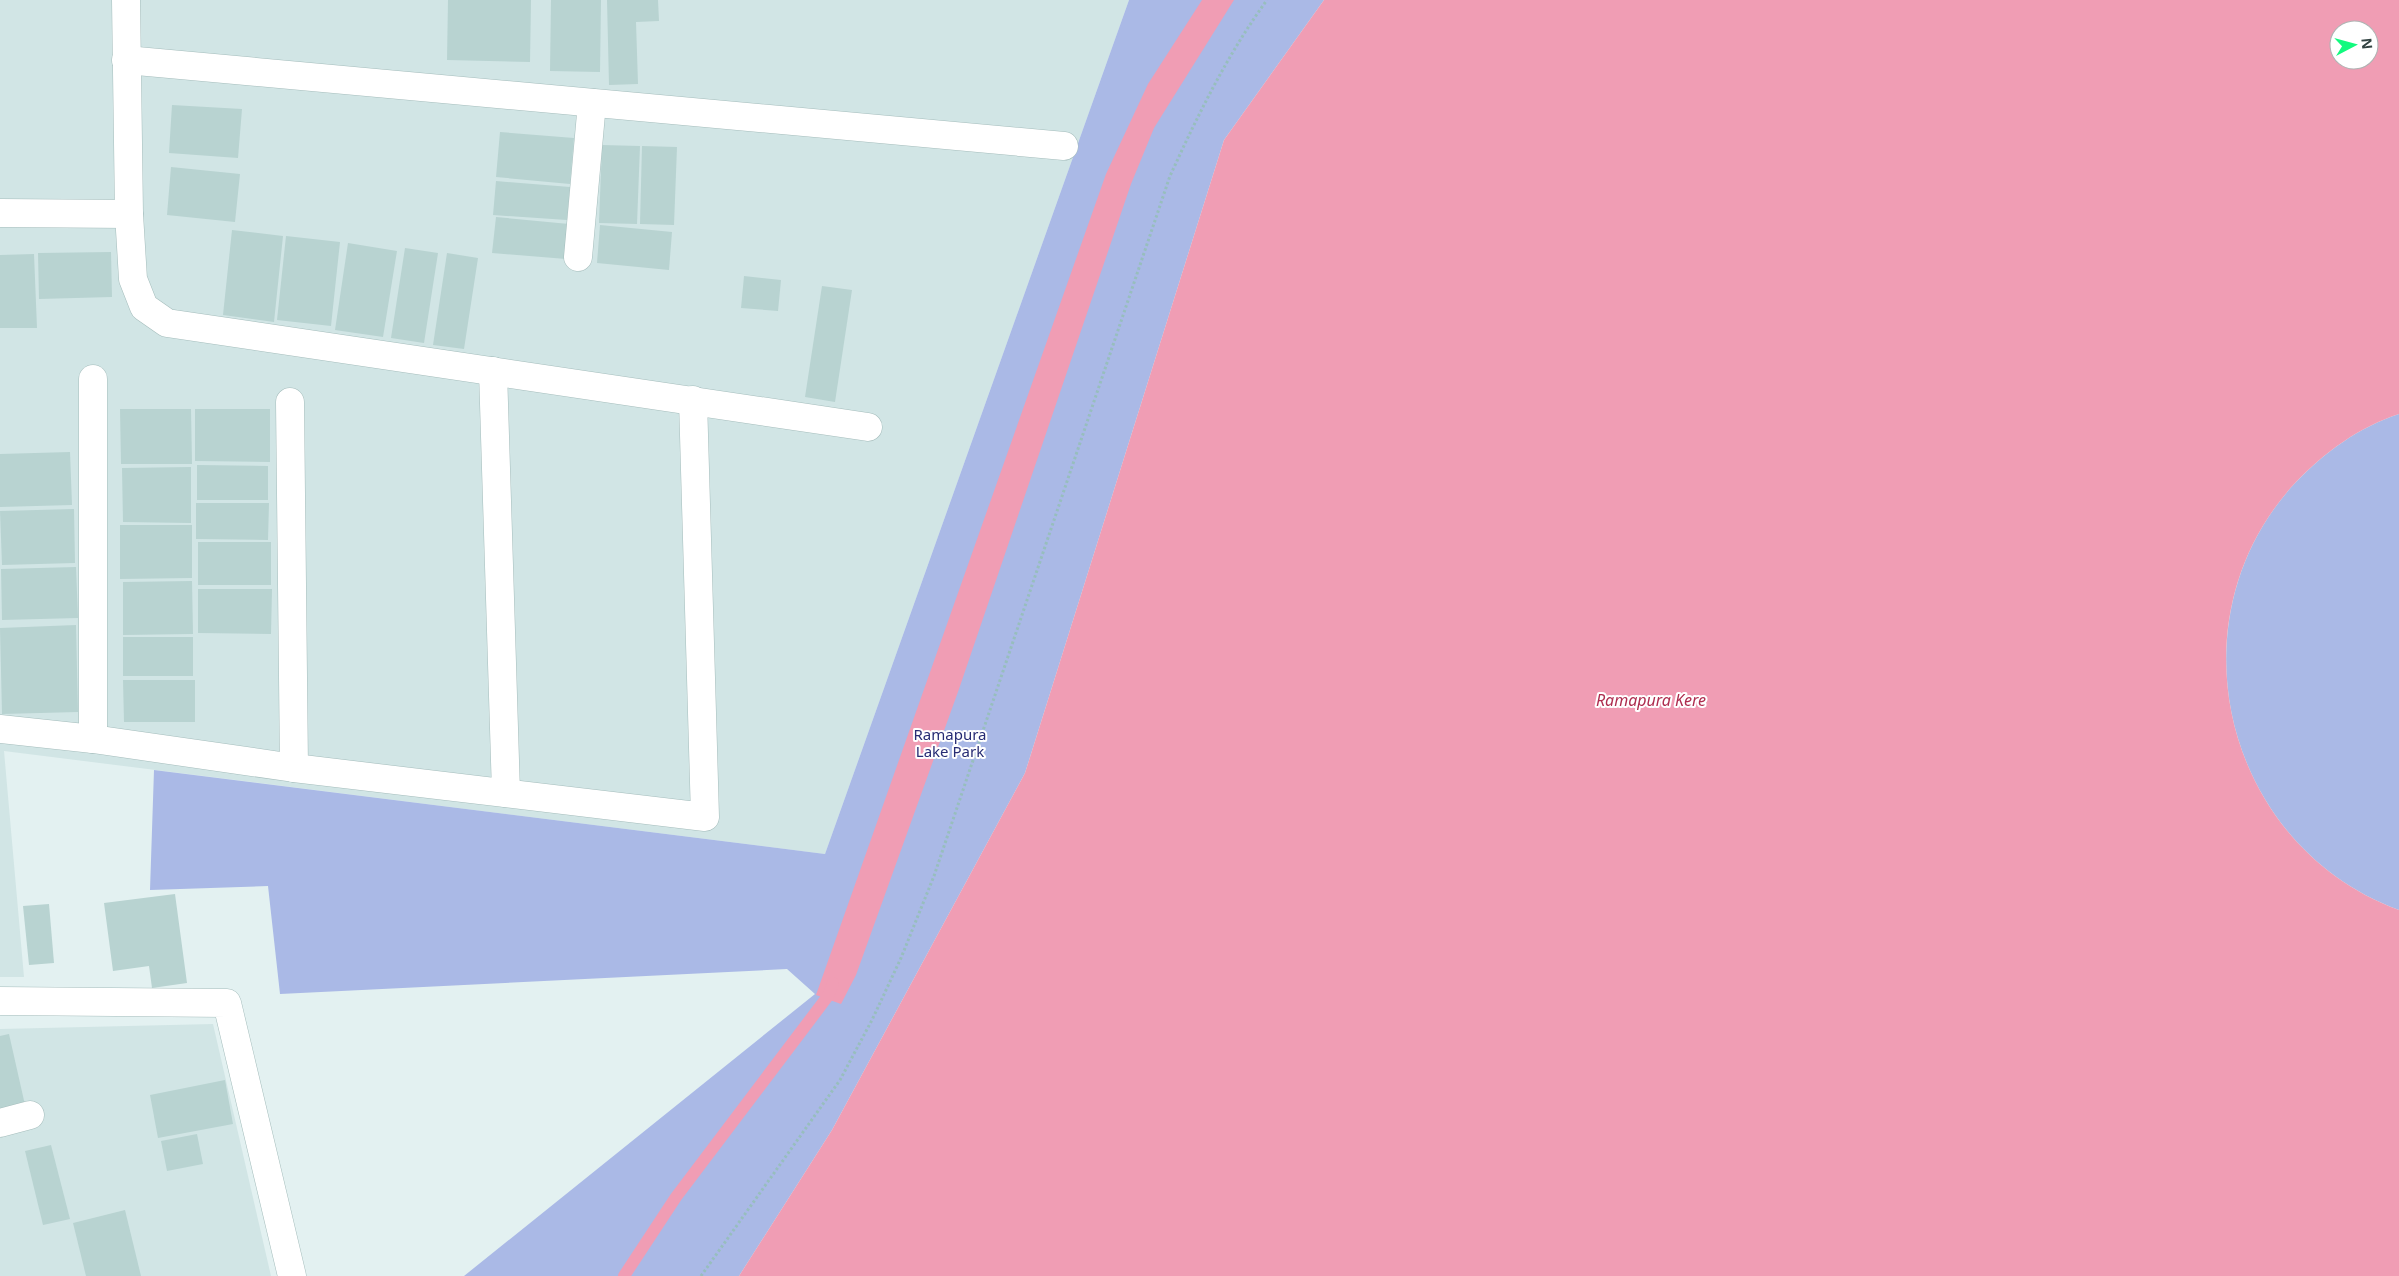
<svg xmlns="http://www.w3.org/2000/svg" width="2399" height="1276" viewBox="0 0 2399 1276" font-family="'Noto Sans',sans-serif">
  <rect width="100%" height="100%" fill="#e3f1f1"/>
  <!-- residential -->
  <g fill="#d1e5e5">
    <polygon points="0,0 1129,0 825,854 4,751 24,977 0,977"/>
    <polygon points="213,1024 271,1276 0,1276 0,1029"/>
  </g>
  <!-- green -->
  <g fill="#aab9e6">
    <polygon points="1129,0 1324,0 1224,140 1025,773 832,1130 739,1276 464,1276 815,994 787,969 280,994 268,886 150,890 154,770 825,854"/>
    <path d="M2399 414V910C2224 846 2168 619 2296 482 2325 452 2359 427 2399 414Z"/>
  </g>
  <!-- water -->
  <g fill="#f09db4" fill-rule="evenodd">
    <polygon points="1202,0 1234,0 1154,128 1131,184 959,689 856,975 841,1004 816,995 1106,174 1148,84"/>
    <path d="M1324 0H2399V414C2359 427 2325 452 2296 482 2168 619 2224 846 2399 910V1276H739L832 1130 1025 773 1224 140ZM2339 30H2369V60H2339Z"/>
  </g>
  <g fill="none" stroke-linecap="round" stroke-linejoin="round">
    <!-- stream -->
    <polyline stroke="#f09db4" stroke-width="12" points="624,1276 676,1197 828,996 833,983"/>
  </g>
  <!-- building -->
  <g fill="#b8d3d1">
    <polygon points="448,0 531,0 530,62 447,60"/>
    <polygon points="551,0 601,0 600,72 550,71"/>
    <polygon points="607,0 658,0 659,21 636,22 638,84 609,85"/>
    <polygon points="172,105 242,109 238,158 169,153"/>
    <polygon points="500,132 574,138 570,184 496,177"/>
    <polygon points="602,145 640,146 637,224 599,223"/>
    <polygon points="642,146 677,147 674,225 640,224"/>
    <polygon points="171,167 240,174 235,222 167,215"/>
    <polygon points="496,181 570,187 567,220 493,215"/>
    <polygon points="496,217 569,224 566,259 492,253"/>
    <polygon points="600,225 672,232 669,270 597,263"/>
    <polygon points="232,230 283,236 274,322 223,315"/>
    <polygon points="286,236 340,242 331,326 277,320"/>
    <polygon points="348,243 397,251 383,337 335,330"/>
    <polygon points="405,248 438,253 424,343 391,338"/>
    <polygon points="111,252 112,297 39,299 38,253"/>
    <polygon points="447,253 478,258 464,349 433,345"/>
    <polygon points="34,254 37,328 0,328 0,255"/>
    <polygon points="744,276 781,280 778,311 741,308"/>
    <polygon points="822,286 852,290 835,402 805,397"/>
    <polygon points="120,409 191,409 192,464 121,464"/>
    <polygon points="195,409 270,409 270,462 195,461"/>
    <polygon points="70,452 72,505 0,507 0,454"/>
    <polygon points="197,465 268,466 268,500 197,500"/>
    <polygon points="191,467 191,523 123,522 122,468"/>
    <polygon points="196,503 269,503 268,540 196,539"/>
    <polygon points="74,509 75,563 2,565 0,511"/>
    <polygon points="120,525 192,525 192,578 120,579"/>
    <rect x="198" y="542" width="73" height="43"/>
    <polygon points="76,567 78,618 2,620 1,569"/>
    <polygon points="192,581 193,634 123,635 123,582"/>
    <polygon points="198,589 272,589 271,634 198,633"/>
    <polygon points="76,625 78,712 2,714 0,628"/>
    <rect x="123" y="637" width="70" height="39"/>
    <polygon points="123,680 195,680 195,722 124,722"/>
    <polygon points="175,894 187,983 152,988 149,966 113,971 104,903"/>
    <polygon points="49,904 54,963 29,965 23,906"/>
    <polygon points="9,1034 25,1105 0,1111 0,1036"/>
    <polygon points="225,1080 233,1124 158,1138 150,1095"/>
    <polygon points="197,1134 203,1164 167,1171 161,1141"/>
    <polygon points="51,1145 70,1219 43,1225 25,1151"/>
    <polygon points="125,1210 141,1276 86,1276 73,1223"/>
  </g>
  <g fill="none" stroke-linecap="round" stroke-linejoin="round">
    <defs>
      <g id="minor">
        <polyline points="126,60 1064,146"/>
        <polyline points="0,213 129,214 126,0"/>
        <polyline points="129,214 133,279 144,307 167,323 868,427"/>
        <polyline points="578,257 592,103"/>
        <polyline points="493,371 506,793"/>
        <polyline points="0,729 93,739 294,768 290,402"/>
        <polyline points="93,739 93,379"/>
        <polyline points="294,768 705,817 693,400"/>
        <polyline points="0,1001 227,1003 292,1276"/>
        <polyline points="0,1123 30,1115"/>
      </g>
    </defs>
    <!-- minor casing -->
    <use href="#minor" stroke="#a5bdbc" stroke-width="29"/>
    <!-- path -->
    <path stroke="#97bebd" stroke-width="3" stroke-dasharray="2.5 2.5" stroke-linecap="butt" d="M701 1276 840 1080 872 1020 901 958 934 876 1170 176C1198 115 1227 55 1267 0"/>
    <!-- minor -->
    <use href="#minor" stroke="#fff" stroke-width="28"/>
  </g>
  <g text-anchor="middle" stroke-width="4" stroke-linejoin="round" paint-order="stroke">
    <!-- park labels -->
    <g font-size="15" fill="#272c74" stroke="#fff">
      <text x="950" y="740">Ramapura<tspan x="950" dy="17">Lake Park</tspan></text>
    </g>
    <!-- water labels -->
    <g font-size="16" font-style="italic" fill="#ae2d4f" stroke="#fff">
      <text x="1651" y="706">Ramapura Kere</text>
    </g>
  </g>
  <!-- north arrow -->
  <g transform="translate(2354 45) rotate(84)"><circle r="24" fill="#ffffff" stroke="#adb4b3"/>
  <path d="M0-4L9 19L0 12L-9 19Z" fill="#11fa7e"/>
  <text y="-8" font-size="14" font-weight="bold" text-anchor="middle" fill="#334342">N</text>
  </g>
</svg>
